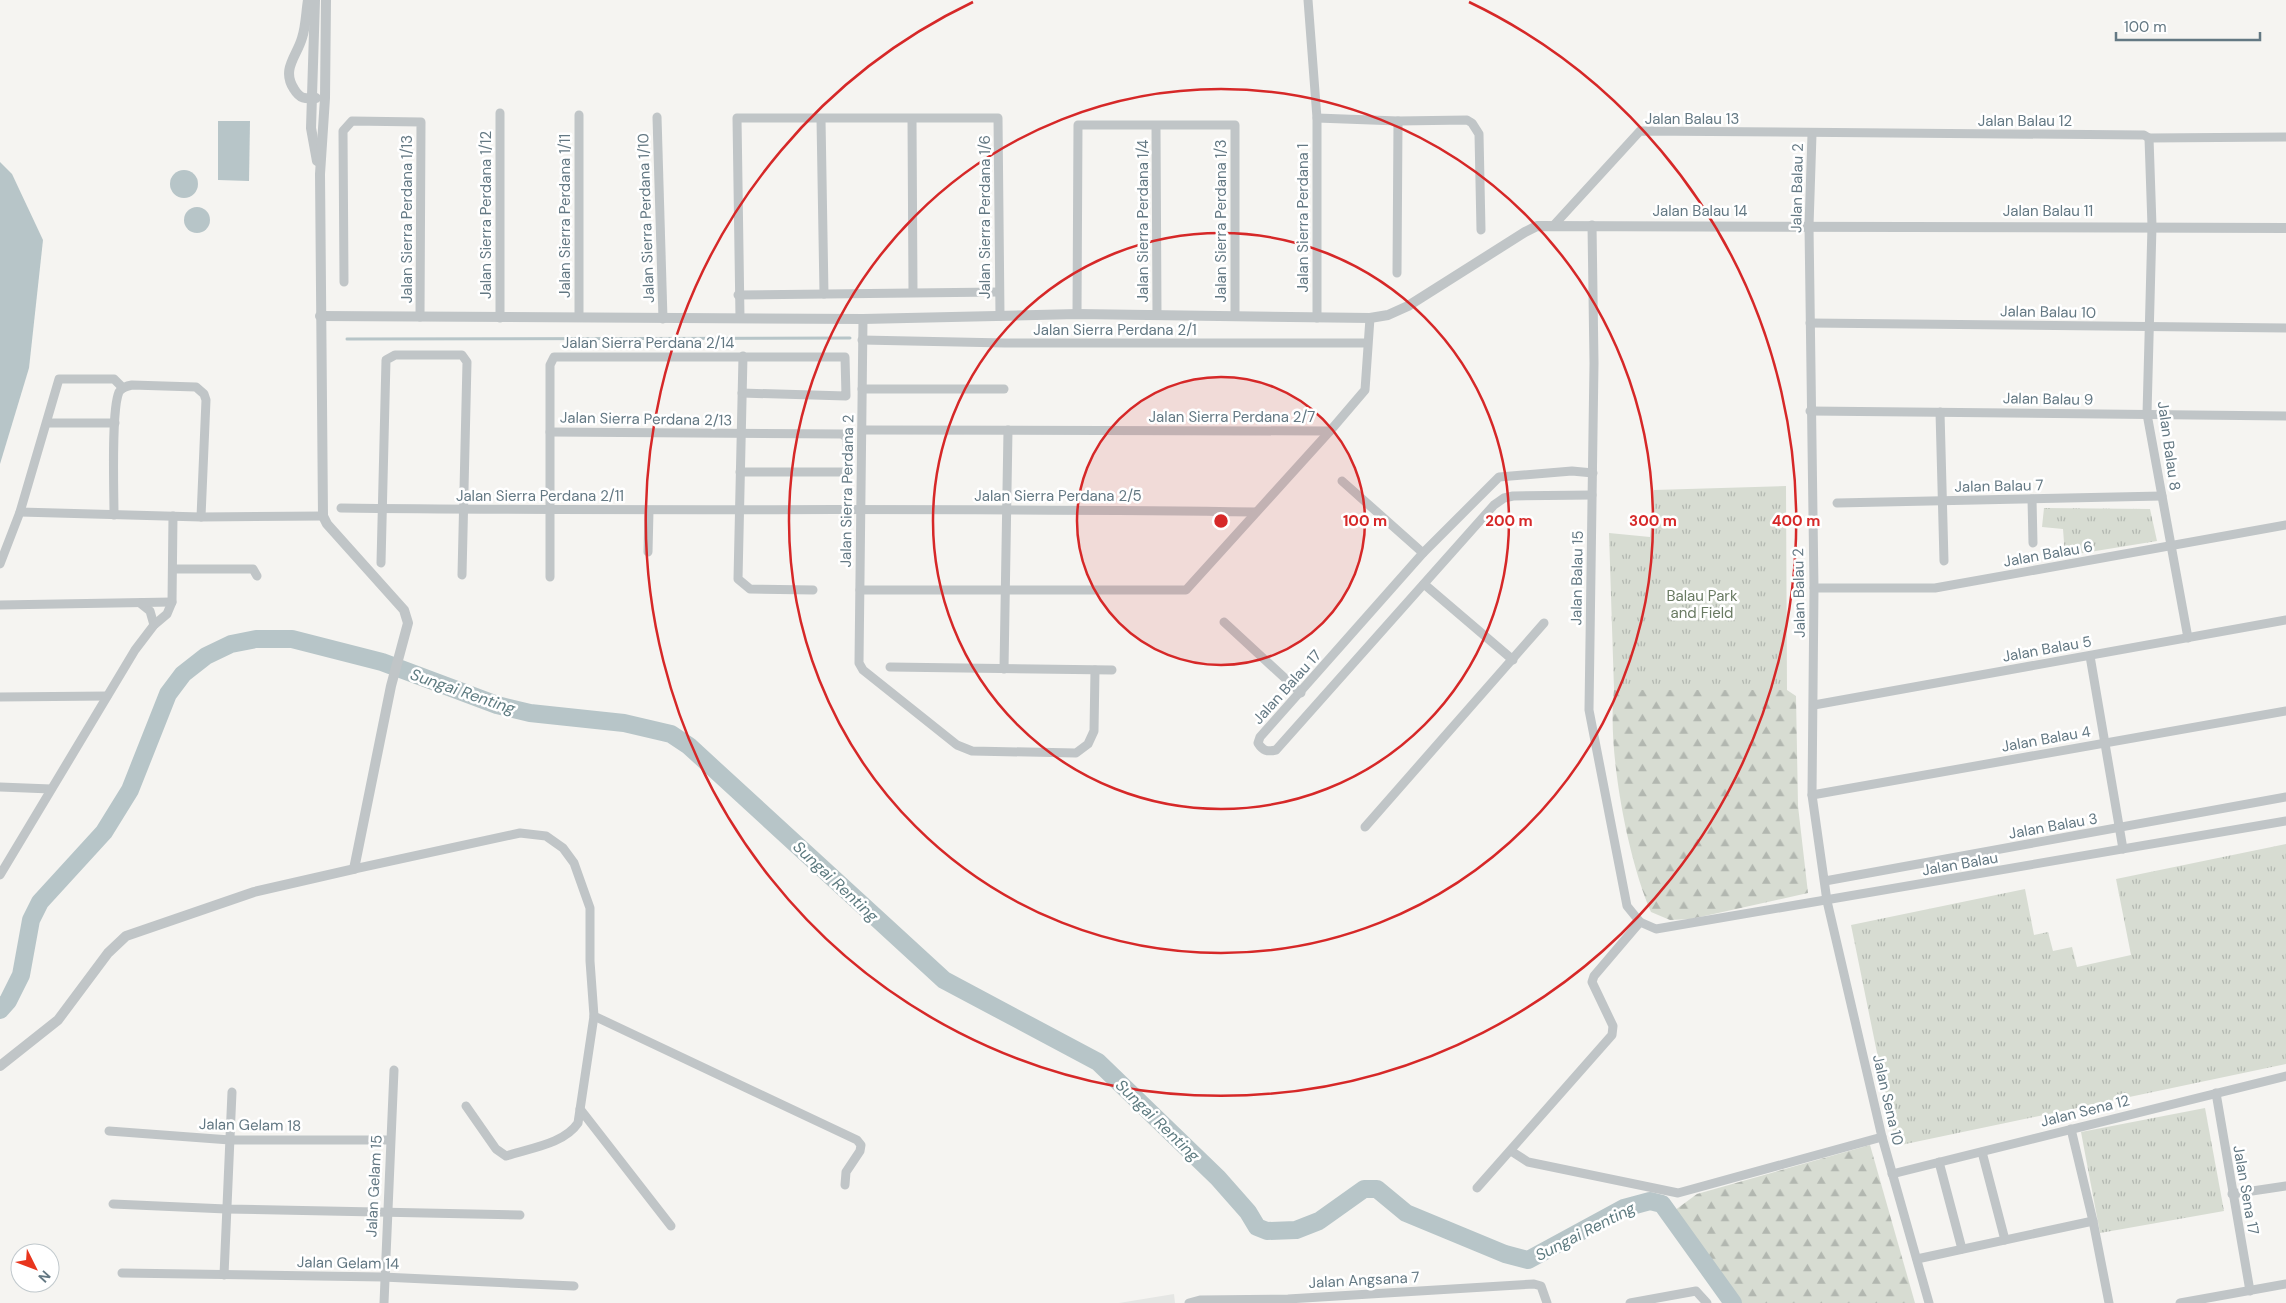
<svg xmlns="http://www.w3.org/2000/svg" width="2286" height="1303" viewBox="0 0 2286 1303" font-family="'DM Sans',sans-serif">
  <defs>
    <pattern id="grass-tufts" width="24" height="20" patternUnits="userSpaceOnUse" patternTransform="scale(1.25)"><rect width="24" height="20" fill="#d7dcd2"/><path d="M3 7l-1-3M5 7V3M7 7l1-3M15 17l-1-3M17 17v-4M19 17l1-3" fill="none" stroke="#b2b7b0"/></pattern>
    <pattern id="forest-firs" width="22" height="20" patternUnits="userSpaceOnUse" patternTransform="scale(1.25)"><rect width="22" height="20" fill="#d7dcd2"/><path d="M5 1l3.5 6h-7zM16 11l3.5 6h-7z" fill="#b2b7b0"/></pattern>
  </defs>
  <rect width="100%" height="100%" fill="#f5f4f1"/>
  <!-- built -->
  <polygon fill="#e5e6e4" points="1174,1294 1175,1303 1119,1303"/>
  <!-- grass -->
  <g fill="url(#grass-tufts)">
    <polygon points="1786,486 1787,690 1614,690 1609,533 1650,537 1654,490"/>
    <polygon points="2044,508 2150,509 2157,541 2065,556 2063,529 2042,527"/>
    <polygon points="2286,844 2286,1064 1896,1146 1851,925 2025,889 2034,935 2048,932 2053,951 2072,947 2077,967 2131,955 2116,879"/>
    <polygon points="2205,1108 2224,1211 2100,1233 2081,1132"/>
  </g>
  <!-- forest -->
  <g fill="url(#forest-firs)">
    <path d="M1614 690H1787L1796 696 1798 806 1808 893 1691 919 1670 920 1651 912C1627 857 1607 749 1614 690Z"/>
    <polygon points="1870,1145 1915,1303 1724,1303 1663,1219 1697,1194"/>
  </g>
  <!-- water -->
  <g fill="#b7c5c8">
    <polygon points="218,121 250,121 249,181 218,180"/>
    <polygon points="0,162 12,174 43,240 29,368 0,464"/>
    <circle cx="184" cy="184" r="14"/>
    <circle cx="197" cy="220" r="13"/>
  </g>
  <g fill="none" stroke-linecap="round" stroke-linejoin="round">
    <!-- stream -->
    <polyline stroke="#b7c5c8" stroke-width="3" points="347,339 850,338"/>
    <!-- river -->
    <polyline stroke="#b7c5c8" stroke-width="18" points="0,1010 8,1001 21,975 31,920 40,902 104,832 130,790 168,694 183,674 206,656 231,644 256,639 292,639 382,662 497,705 530,713 624,723 671,734 689,746 944,980 1098,1062 1218,1178 1248,1212 1257,1227 1267,1231 1296,1230 1319,1221 1364,1189 1377,1189 1406,1213 1505,1254 1528,1260 1624,1208 1650,1201 1662,1204 1733,1303"/>
    <!-- minor -->
    <g stroke="#c0c5c7" stroke-width="9">
      <polyline points="1308,0 1317,118 1317,318"/>
      <polyline points="500,113 500,318"/>
      <polyline points="657,117 663,319"/>
      <polyline points="1317,118 1398,121 1467,120 1472,123 1479,134 1481,230"/>
      <polyline points="821,119 824,294"/>
      <polyline points="912,119 913,292"/>
      <polyline points="1156,126 1157,315"/>
      <polyline points="1812,134 1809,226 1814,588 1812,795 1827,901 1882,1137 1929,1303"/>
      <polyline points="2149,138 2152,226 2147,414 2188,638"/>
      <polyline points="1554,225 1640,131 2144,135 2149,138 2286,137"/>
      <polyline points="1592,225 1594,363 1589,710 1627,906 1640,922 1656,929 2286,821"/>
      <polyline points="1397,273 1398,121"/>
      <polyline points="344,282 343,131 352,121 421,122 420,317"/>
      <polyline points="738,295 998,292"/>
      <polyline points="1077,314 1078,125 1235,125 1235,316"/>
      <polyline points="579,317 579,115"/>
      <polyline points="740,318 737,118 998,118 1000,316"/>
      <polyline points="863,319 859,663 863,670 957,745 972,751 1076,753 1088,744 1094,731 1095,670"/>
      <polyline points="1810,323 2286,328"/>
      <polyline points="862,340 1005,343 1367,343"/>
      <polyline points="743,356 738,579 750,589 813,590"/>
      <polyline points="862,389 1004,389"/>
      <polyline points="1810,411 2286,416"/>
      <polyline points="1940,412 1944,561"/>
      <polyline points="47,423 115,423"/>
      <polyline points="862,430 1330,431 1365,390 1370,318"/>
      <polyline points="550,432 842,434 847,438 848,470 846,472 740,472"/>
      <polyline points="1342,481 1423,553"/>
      <path d="M1592 495 1513 496 1504 498 1494 505 1276 750C1267 752 1263 751 1258 743L1260 737 1423 553 1499 477 1572 471 1593 473"/>
      <polyline points="2032,499 2033,543"/>
      <polyline points="1837,503 2162,496"/>
      <path d="M341 508C646 512 951 507 1256 512"/>
      <polyline points="20,512 201,517 323,516"/>
      <path d="M114 515C114 491 111 410 119 392 122 387 127 386 132 385L196 387 204 394 206 400 201 517"/>
      <polyline points="648,552 649,511"/>
      <polyline points="381,563 386,360 395,355 462,355 467,362 462,575"/>
      <polyline points="0,564 20,512 59,379 114,379 123,388"/>
      <polyline points="173,569 253,569 257,576"/>
      <polyline points="550,577 550,365 554,357 845,357 846,396 742,393"/>
      <polyline points="1424,584 1513,660"/>
      <polyline points="1814,588 1935,588 2286,525"/>
      <polyline points="860,590 1186,590 1330,431"/>
      <polyline points="140,603 150,611 154,625"/>
      <polyline points="0,605 172,602"/>
      <polyline points="1224,622 1301,693"/>
      <polyline points="2090,656 2123,849"/>
      <polyline points="890,667 1112,670"/>
      <polyline points="1004,669 1008,430"/>
      <polyline points="0,697 107,696"/>
      <polyline points="1814,705 2286,620"/>
      <polyline points="0,787 51,789"/>
      <polyline points="1812,795 2286,711"/>
      <polyline points="1365,827 1544,623"/>
      <polyline points="354,869 520,833 546,836 563,848 574,863 590,908 590,961 594,1016 857,1140 861,1145 860,1151 846,1172 845,1185"/>
      <polyline points="0,875 135,650 154,625 167,614 172,602 173,516"/>
      <polyline points="1825,881 2286,797"/>
      <polyline points="2216,1093 2250,1291"/>
      <path d="M466 1106 496 1149 506 1156C530 1148 564 1144 578 1123L594 1016"/>
      <polyline points="580,1109 671,1226"/>
      <polyline points="2071,1129 2093,1221 2109,1303"/>
      <polyline points="109,1131 230,1140 390,1140"/>
      <polyline points="1511,1151 1528,1162 1678,1193 1882,1137"/>
      <polyline points="1982,1152 2005,1240"/>
      <polyline points="1939,1162 1962,1249"/>
      <polyline points="1892,1174 2286,1076"/>
      <polyline points="1477,1188 1612,1035 1613,1026 1592,982 1594,976 1640,922"/>
      <polyline points="2232,1194 2286,1186"/>
      <polyline points="113,1204 226,1209 520,1215"/>
      <polyline points="1917,1259 2093,1221"/>
      <polyline points="122,1273 383,1277 574,1286"/>
      <polyline points="224,1275 232,1092"/>
      <polyline points="384,1303 394,1070"/>
      <polyline points="1189,1303 1200,1300 1288,1299 1534,1284 1541,1286 1547,1303"/>
      <polyline points="1630,1303 1696,1291 1707,1303"/>
      <polyline points="2180,1303 2286,1284"/>
    </g>
    <!-- tertiary -->
    <g stroke="#c0c5c7" stroke-width="10">
      <path d="M308 0C306 12 306 26 302 38 297 56 281 69 294 89 300 99 305 99 316 98"/>
      <polyline points="315,0 311,128 317,161"/>
      <polyline points="320,316 863,319 1077,314 1370,318 1388,315 1408,306 1525,232 1537,226 2286,228"/>
      <polyline points="0,1066 58,1020 108,953 126,936 254,892 354,869 391,686 408,623 404,610 327,524 323,516 320,174 325,98 326,0"/>
    </g>
  </g>
  <!-- distance rings -->
  <circle cx="1221" cy="521" r="144" fill="#d62828" fill-opacity=".12"/>
  <g fill="none" stroke="#d62828" stroke-width="2.5">
    <circle cx="1221" cy="521" r="144"/>
    <circle cx="1221" cy="521" r="288"/>
    <circle cx="1221" cy="521" r="432"/>
    <path d="M1469 2A575 575 0 1 1 973 2"/>
  </g>
  <g text-anchor="middle" stroke-width="5" stroke-linejoin="round" paint-order="stroke">
    <!-- street labels -->
    <g font-size="15" fill="#637883" stroke="#fff">
      <text x="1692" y="124">Jalan Balau 13</text>
      <text x="2025" y="126">Jalan Balau 12</text>
      <text transform="translate(1797 188) rotate(-89)" y="5">Jalan Balau 2</text>
      <text x="1700" y="216">Jalan Balau 14</text>
      <text x="2048" y="216">Jalan Balau 11</text>
      <text transform="translate(486 215) rotate(-90)" y="5">Jalan Sierra Perdana 1/12</text>
      <text transform="translate(565 216) rotate(-90)" y="5">Jalan Sierra Perdana 1/11</text>
      <text transform="translate(985 217) rotate(-90)" y="5">Jalan Sierra Perdana 1/6</text>
      <text transform="translate(646 218) rotate(-92)" y="5">Jalan Sierra Perdana 1/10</text>
      <text transform="translate(1303 218) rotate(-90)" y="5">Jalan Sierra Perdana 1</text>
      <text transform="translate(407 219) rotate(-90)" y="5">Jalan Sierra Perdana 1/13</text>
      <text transform="translate(1143 221) rotate(-90)" y="5">Jalan Sierra Perdana 1/4</text>
      <text transform="translate(1221 221) rotate(-90)" y="5">Jalan Sierra Perdana 1/3</text>
      <text transform="translate(2048 312) rotate(1)" y="5">Jalan Balau 10</text>
      <text x="1115" y="335">Jalan Sierra Perdana 2/1</text>
      <text x="648" y="348">Jalan Sierra Perdana 2/14</text>
      <text transform="translate(2048 399) rotate(1)" y="5">Jalan Balau 9</text>
      <text x="1232" y="422">Jalan Sierra Perdana 2/7</text>
      <text transform="translate(646 419) rotate(1)" y="5">Jalan Sierra Perdana 2/13</text>
      <text transform="translate(2169 446) rotate(82)" y="5">Jalan Balau 8</text>
      <text transform="translate(1999 486) rotate(-1)" y="5">Jalan Balau 7</text>
      <text transform="translate(847 491) rotate(-89)" y="5">Jalan Sierra Perdana 2</text>
      <text x="540" y="501">Jalan Sierra Perdana 2/11</text>
      <text x="1058" y="501">Jalan Sierra Perdana 2/5</text>
      <text transform="translate(2048 554) rotate(-10)" y="5">Jalan Balau 6</text>
      <text transform="translate(1577 578) rotate(-89)" y="5">Jalan Balau 15</text>
      <text transform="translate(1799 593) rotate(-91)" y="5">Jalan Balau 2</text>
      <text transform="translate(2047 649) rotate(-10)" y="5">Jalan Balau 5</text>
      <text transform="translate(1287 687) rotate(-48)" y="5">Jalan Balau 17</text>
      <text transform="translate(2046 739) rotate(-10)" y="5">Jalan Balau 4</text>
      <text transform="translate(2053 826) rotate(-10)" y="5">Jalan Balau 3</text>
      <text transform="translate(1960 864) rotate(-10)" y="5">Jalan Balau</text>
      <text transform="translate(1888 1100) rotate(77)" y="5">Jalan Sena 10</text>
      <text transform="translate(2085 1111) rotate(-14)" y="5">Jalan Sena 12</text>
      <text transform="translate(250 1125) rotate(1)" y="5">Jalan Gelam 18</text>
      <text transform="translate(374 1186) rotate(-87)" y="5">Jalan Gelam 15</text>
      <text transform="translate(2246 1190) rotate(80)" y="5">Jalan Sena 17</text>
      <text transform="translate(348 1263) rotate(1)" y="5">Jalan Gelam 14</text>
      <text transform="translate(1364 1280) rotate(-3)" y="5">Jalan Angsana 7</text>
    </g>
    <!-- park labels -->
    <g font-size="15" fill="#697a62" stroke="#fff">
      <text x="1702" y="601">Balau Park<tspan x="1702" dy="17">and Field</tspan></text>
    </g>
    <!-- water labels -->
    <g font-size="16" font-style="italic" fill="#5e7b80" stroke="#fff">
      <text transform="translate(463 691) rotate(19)" y="6">Sungai Renting</text>
      <text transform="translate(836 881) rotate(43)" y="6">Sungai Renting</text>
      <text transform="translate(1158 1120) rotate(44)" y="6">Sungai Renting</text>
      <text transform="translate(1585 1231) rotate(-27)" y="6">Sungai Renting</text>
    </g>
  </g>
  <circle cx="1221" cy="521" r="8" fill="#d62828" stroke="#fff" stroke-width="2.5"/>
  <g font-size="15" text-anchor="middle" font-weight="bold" fill="#d62828" stroke="#fff" stroke-width="5" stroke-linejoin="round" paint-order="stroke">
    <text x="1365" y="526">100 m</text>
    <text x="1509" y="526">200 m</text>
    <text x="1653" y="526">300 m</text>
    <text x="1796" y="526">400 m</text>
  </g>
  <!-- north arrow -->
  <g transform="translate(35 1268) rotate(132)"><circle r="24" fill="#ffffff" stroke="#c1c9cd"/>
  <path d="M0-4L9 19L0 12L-9 19Z" fill="#e8351d"/>
  <text y="-8" font-size="14" font-weight="bold" text-anchor="middle" fill="#637883">N</text>
  </g>
  <!-- scale -->
  <path d="M2116 32v8h144v-8" fill="none" stroke="#637883" stroke-width="2.5"/>
  <text x="2124" y="32" font-size="15" fill="#637883" stroke="#ffffff" stroke-width="4" paint-order="stroke">100 m</text>
</svg>
